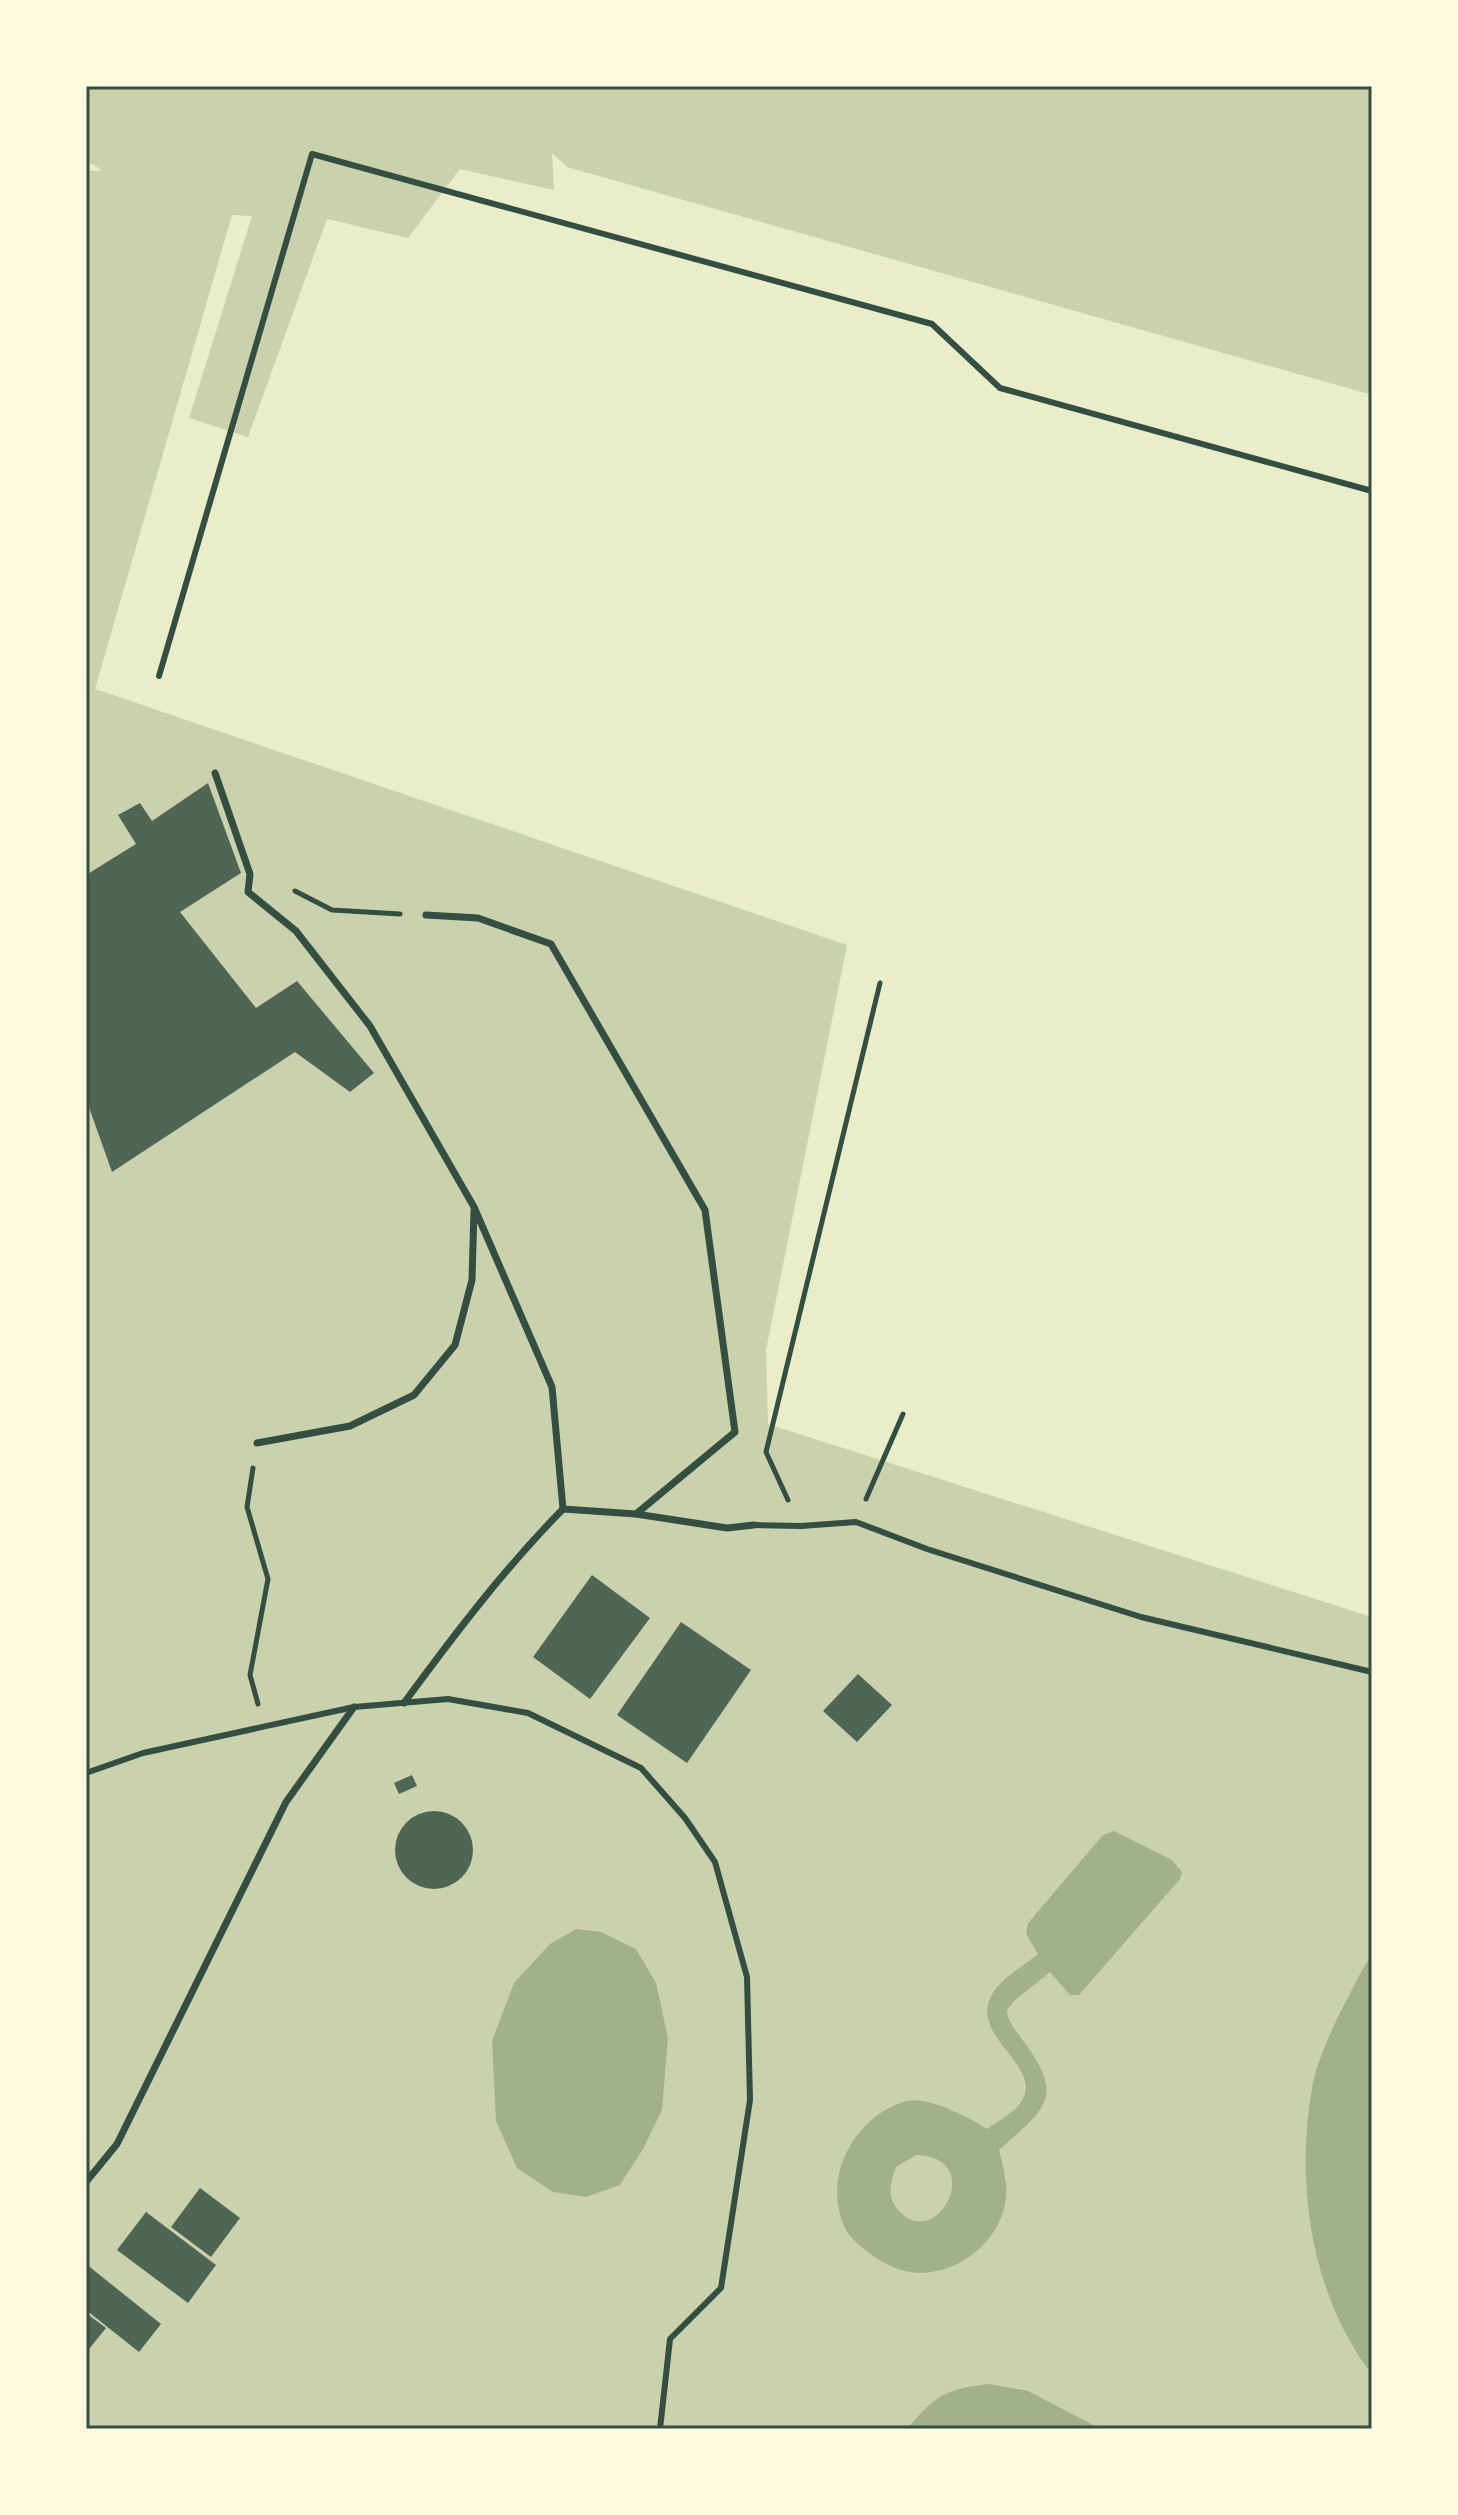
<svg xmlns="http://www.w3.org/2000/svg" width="1458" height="2515" viewBox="0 0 1458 2515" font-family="Roboto,sans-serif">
  <rect width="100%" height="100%" fill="#e9edc9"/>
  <!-- green -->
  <polygon fill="#cad2ad" points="86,86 1372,86 1372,395 567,167 552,153 554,190 460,169 408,238 327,219 248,437 189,418 252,216 232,215 95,689 847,945 766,1350 768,1424 1372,1617 1372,2429 86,2429 86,170 102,171 93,164 86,164"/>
  <!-- water -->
  <g fill="#a3b18a" fill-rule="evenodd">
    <path d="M1114 1831 1172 1860 1182 1872 1180 1879 1079 1995H1070L1050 1972 1014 2001 1007 2010C1008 2023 1017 2032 1025 2043 1066 2099 1043 2110 999 2150 1003 2167 1009 2186 1005 2204 997 2247 949 2281 905 2271 892 2268 882 2262 872 2255 863 2249 851 2239 846 2230 821 2180 852 2119 903 2102 924 2094 969 2117 987 2129 997 2122 1009 2115 1017 2107 1051 2071 975 2042 989 2001 996 1981 1022 1967 1038 1954L1026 1934 1028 1923 1103 1835ZM916 2155C987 2157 938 2251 900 2212 886 2197 890 2184 896 2167Z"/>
    <polygon points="576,1929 601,1932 636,1949 656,1983 668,2038 662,2110 643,2149 620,2185 586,2197 553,2192 517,2168 496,2121 492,2041 514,1983 550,1944"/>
    <path d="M1372 1955V2374C1311 2296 1295 2184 1312 2088 1316 2063 1333 2026 1345 2003 1354 1987 1361 1969 1372 1955Z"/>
    <path d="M989 2384 1028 2391 1101 2429H907C935 2395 946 2389 989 2384Z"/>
  </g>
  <!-- building -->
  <g fill="#4f6655">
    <polygon points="208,783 241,873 180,912 256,1008 297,981 374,1073 350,1092 295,1052 112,1172 86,1099 86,875 136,844 118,815 140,803 152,821"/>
    <polygon points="592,1575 650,1618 590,1699 533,1657"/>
    <polygon points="681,1622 751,1670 687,1763 617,1715"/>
    <polygon points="858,1674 892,1705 857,1742 823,1711"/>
    <polygon points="412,1775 417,1786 399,1794 394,1783"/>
    <circle cx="434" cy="1850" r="39"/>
    <polygon points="200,2188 240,2218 211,2257 171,2227"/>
    <polygon points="146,2212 216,2265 188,2303 117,2250"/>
    <polygon points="86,2264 161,2324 139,2352 86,2310"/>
    <polygon points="86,2313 106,2328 89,2349 86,2347"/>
  </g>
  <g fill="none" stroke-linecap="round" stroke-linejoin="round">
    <!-- path -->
    <g stroke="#344e41" stroke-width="5">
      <polyline points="295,891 332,910 400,914"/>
      <polyline points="253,1468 247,1507 268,1579 250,1675 258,1704"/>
      <polyline points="866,1499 903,1414"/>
      <polyline points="788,1500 766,1452 880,983"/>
    </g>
    <!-- service -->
    <g stroke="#344e41" stroke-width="6">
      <polyline points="159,676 312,154 932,324 1000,388 1372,491"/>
      <polyline points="754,1525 801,1526 856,1522 927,1549 1141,1617 1372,1672"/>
      <polyline points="86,1773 143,1753 354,1707 448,1699 528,1713 641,1768 685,1818 715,1862 747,1977 750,2100 721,2288 670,2339 660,2429"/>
    </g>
    <!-- pedestrian -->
    <g stroke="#344e41" stroke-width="7">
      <polyline points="215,773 250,874 248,892 296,931 370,1026 474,1207 552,1387 563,1509"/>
      <polyline points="426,915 478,918 551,944 705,1210 735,1432 636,1514"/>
      <polyline points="257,1443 350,1426 414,1395 455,1345 472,1280 474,1210"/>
      <path d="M404 1703C454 1635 504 1569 563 1509L636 1514 727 1528 754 1525"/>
      <polyline points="86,2182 117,2144 286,1802 354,1707"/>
    </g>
  </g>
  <!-- border -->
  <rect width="1458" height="2515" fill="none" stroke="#fefae0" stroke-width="176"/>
  <rect x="88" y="88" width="1282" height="2339" fill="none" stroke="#344e41" stroke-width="3"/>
</svg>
